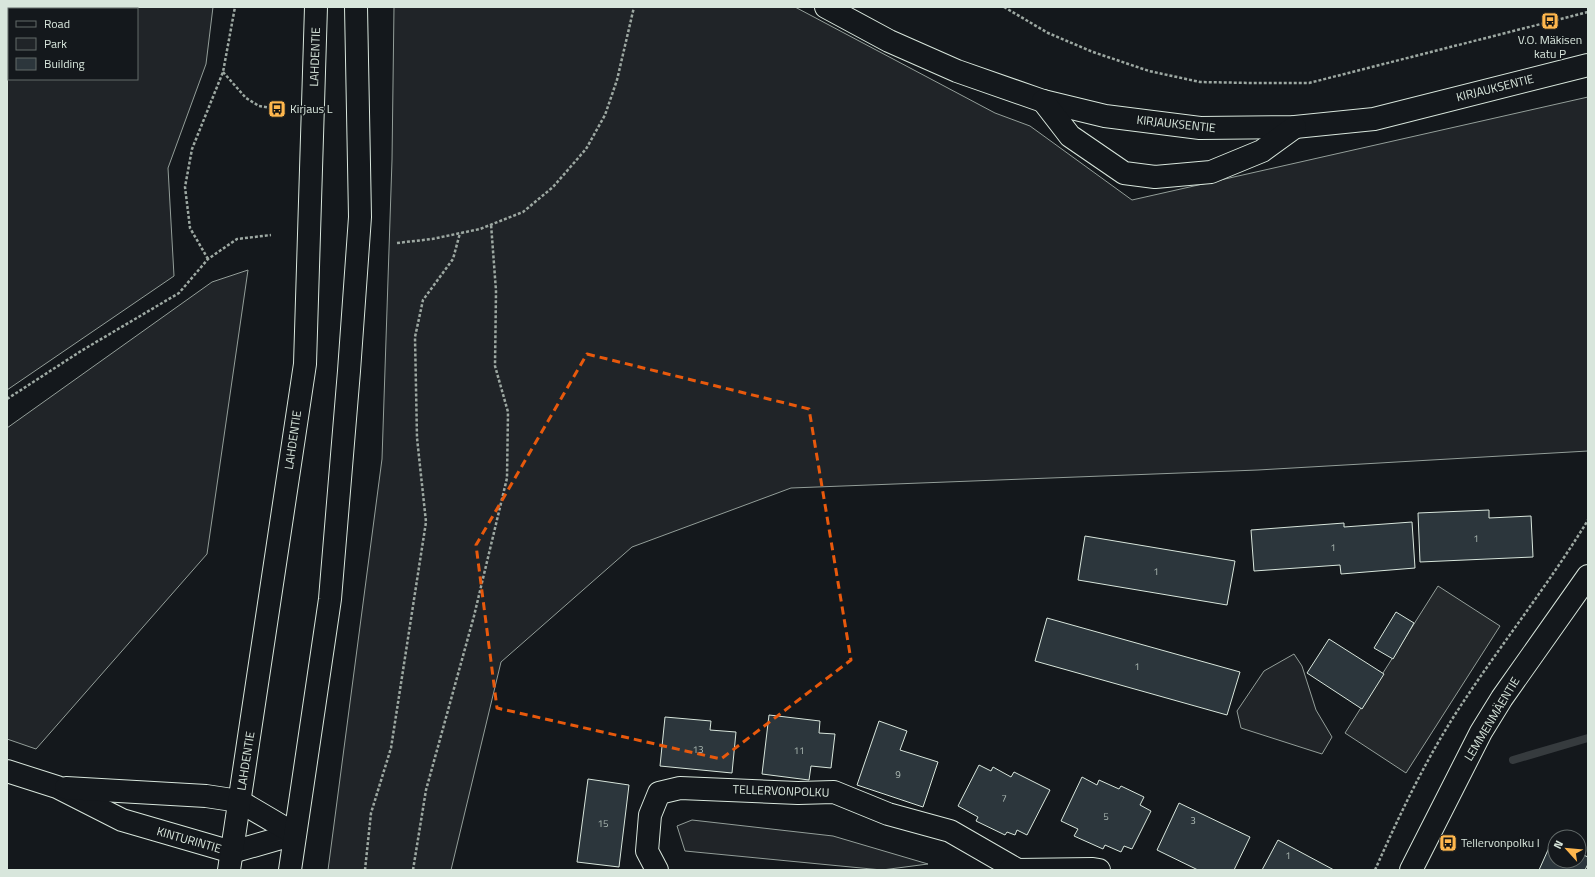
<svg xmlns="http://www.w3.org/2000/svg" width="1595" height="877" viewBox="0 0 1595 877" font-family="'Titillium Web',sans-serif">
  <rect width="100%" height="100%" fill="#14181c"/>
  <!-- green -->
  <g fill="#202428" stroke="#939e99" fill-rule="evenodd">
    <path d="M7 7H213L206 64 168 168 174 276 7 390ZM9 9H137V79H9Z"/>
    <polygon points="394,7 795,7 995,113 1030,126 1132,200 1588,97 1588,451 1258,470 791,488 632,547 501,662 451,870 328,870 382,459 392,160"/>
    <polygon points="248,270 207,554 36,749 7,739 7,428 212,282"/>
    <polygon points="1294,654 1302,666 1316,710 1332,737 1322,754 1241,728 1237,711 1264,671"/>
    <polygon points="692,820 833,836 928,864 882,870 685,851 677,826"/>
  </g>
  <!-- parking -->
  <polygon fill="#24282b" stroke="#939e99" points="1438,586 1500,626 1406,773 1345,733"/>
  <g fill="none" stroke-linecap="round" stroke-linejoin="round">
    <!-- stream -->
    <polyline stroke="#363b3e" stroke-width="8" points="1513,760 1588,738"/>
  </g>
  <!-- building -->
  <g fill="#2c363c" stroke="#d8e6dc">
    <polygon points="1489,510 1489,518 1531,516 1533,557 1420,562 1418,513"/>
    <polygon points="1412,522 1415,568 1341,574 1340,565 1254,571 1251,530 1344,523 1344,527"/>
    <polygon points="1085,536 1235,561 1227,605 1078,580"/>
    <polygon points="1396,612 1414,623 1393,659 1374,648"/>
    <polygon points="1047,618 1240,672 1227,715 1035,661"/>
    <polygon points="1329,639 1384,674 1362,709 1307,673"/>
    <polygon points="769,715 820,721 819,733 835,734 831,768 811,766 809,780 762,774"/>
    <polygon points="665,717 711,721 710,730 736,732 732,773 660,766"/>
    <polygon points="879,721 907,731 900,750 938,762 923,807 857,785"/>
    <polygon points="979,765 991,771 993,767 1011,777 1014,772 1050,790 1027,835 1017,830 1015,835 1007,832 1005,835 976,821 978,817 958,806"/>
    <polygon points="1082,777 1097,785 1099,780 1119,789 1121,786 1144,797 1140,805 1151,811 1132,849 1124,846 1121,852 1105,845 1103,849 1074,836 1078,829 1061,821"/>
    <polygon points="588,779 629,785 619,867 577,862"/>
    <polygon points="1179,803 1250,837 1234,870 1198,870 1157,850"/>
    <polygon points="1278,840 1334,870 1262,870"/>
    <polygon points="1552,841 1555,842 1555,861 1579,861 1579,853 1588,857 1588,864 1585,870 1539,870"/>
  </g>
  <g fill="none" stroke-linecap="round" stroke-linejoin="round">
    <defs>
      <g id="minor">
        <polyline points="826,7 889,41 957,71 1043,101 1105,116 1200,128 1295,127 1374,119 1588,65"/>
        <polyline points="1043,101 1070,136 1124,173 1155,177 1211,172 1262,151 1295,127"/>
        <polyline points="7,771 57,787 122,820 232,852 295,834"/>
        <polyline points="66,788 206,796 239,801 295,834"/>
        <polyline points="657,870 647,851 650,815 659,793 680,788 798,793 834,792 888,814 950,831 1016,869"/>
        <polyline points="1010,870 1093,869 1099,870"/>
        <polyline points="1411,870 1481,732 1502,698 1588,576"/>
      </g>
      <g id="major">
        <polyline points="229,870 305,364 316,7"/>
        <polyline points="290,870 330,599 349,371 360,217 356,7"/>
      </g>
    </defs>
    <!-- minor casing -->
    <use href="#minor" stroke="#d8e6dc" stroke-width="24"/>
    <!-- major casing -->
    <use href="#major" stroke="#d8e6dc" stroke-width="24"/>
    <!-- path -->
    <g stroke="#9da8a2" stroke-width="2.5" stroke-dasharray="3 2" stroke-linecap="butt">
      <polyline points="1004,7 1048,33 1093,52 1149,71 1200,82 1253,83 1309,83 1588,12"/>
      <polyline points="223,72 246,98 259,106 277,109"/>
      <polyline points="397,243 432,239 480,229 523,212 553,187 586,149 605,115 617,80 634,7"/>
      <polyline points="208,259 190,228 185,187 192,149 223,72 235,7"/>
      <polyline points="7,399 81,351 179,293 208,259 237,239 271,235"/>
      <polyline points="365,870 371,813 391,748 426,522 417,438 415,337 423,300 453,259 460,233"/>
      <polyline points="413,870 426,790 474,616 507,478 508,412 495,366 496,291 491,224"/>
      <path d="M1375 870C1399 816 1424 763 1456 713 1498 648 1547 587 1588 520"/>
    </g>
    <!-- minor -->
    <use href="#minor" stroke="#14181c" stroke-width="22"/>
    <!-- major -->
    <use href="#major" stroke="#14181c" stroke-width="22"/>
  </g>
  <!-- marked area -->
  <path fill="none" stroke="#e8590c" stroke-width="3" stroke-dasharray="8 5" stroke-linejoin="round" d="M587 354 809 409 851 660 721 759 497 708 476 545Z"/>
  <!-- icons -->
  <defs>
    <symbol id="bus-square" viewBox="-11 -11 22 22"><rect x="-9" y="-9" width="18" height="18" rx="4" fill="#ffb74d" stroke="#14181c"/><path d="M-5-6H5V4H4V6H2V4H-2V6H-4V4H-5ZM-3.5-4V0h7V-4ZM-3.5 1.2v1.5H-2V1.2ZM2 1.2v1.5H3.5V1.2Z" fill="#111"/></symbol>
  </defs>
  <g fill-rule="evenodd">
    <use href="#bus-square" x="1540" y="11" width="20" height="20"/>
    <use href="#bus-square" x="267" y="99" width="20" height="20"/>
    <use href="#bus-square" x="1438" y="833" width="20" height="20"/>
  </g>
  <g text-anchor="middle" stroke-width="3" stroke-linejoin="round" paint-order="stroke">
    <!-- number labels -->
    <g font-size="10" fill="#adbab4">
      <text x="1476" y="542">1</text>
      <text x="1333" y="551">1</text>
      <text x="1156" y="575">1</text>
      <text x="1137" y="670">1</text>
      <text x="698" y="753">13</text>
      <text x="799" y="754">11</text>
      <text x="898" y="778">9</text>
      <text x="1004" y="802">7</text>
      <text x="1106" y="820">5</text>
      <text x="1193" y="824">3</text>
      <text x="603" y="827">15</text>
      <text x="1288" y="859">1</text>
    </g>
    <!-- poi labels -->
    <g font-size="12" fill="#d8e6dc" stroke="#14181c" text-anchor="start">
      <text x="1550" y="44" text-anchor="middle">V.O. Mäkisen<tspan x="1550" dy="14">katu P</tspan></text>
      <text x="290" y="113">Kirjaus L</text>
      <text x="1461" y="847">Tellervonpolku I</text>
    </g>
    <!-- street labels -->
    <g font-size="12" fill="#d8e6dc" stroke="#14181c">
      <text transform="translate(315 57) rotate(-88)" y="4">LAHDENTIE</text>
      <text transform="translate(1495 88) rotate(-14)" y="4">KIRJAUKSENTIE</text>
      <text transform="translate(1176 124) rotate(6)" y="4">KIRJAUKSENTIE</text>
      <text transform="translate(293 440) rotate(-82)" y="4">LAHDENTIE</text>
      <text transform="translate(1492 719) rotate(-59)" y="4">LEMMENMÄENTIE</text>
      <text transform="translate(246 761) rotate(-81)" y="4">LAHDENTIE</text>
      <text transform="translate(781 791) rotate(2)" y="4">TELLERVONPOLKU</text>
      <text transform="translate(189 840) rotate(16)" y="4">KINTURINTIE</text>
    </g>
  </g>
  <!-- border -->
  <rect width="1595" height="877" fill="none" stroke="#d8e6dc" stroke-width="16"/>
  <!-- legend -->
  <rect x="8" y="8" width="130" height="72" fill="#14181c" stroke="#626a69"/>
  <rect x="16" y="21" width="20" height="6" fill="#14181c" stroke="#626a69"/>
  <text x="44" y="28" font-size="12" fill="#d8e6dc">Road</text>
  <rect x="16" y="38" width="20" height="12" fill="#202428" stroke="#626a69"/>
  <text x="44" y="48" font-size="12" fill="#d8e6dc">Park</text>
  <rect x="16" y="58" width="20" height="12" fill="#2c363c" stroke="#626a69"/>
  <text x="44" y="68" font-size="12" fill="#d8e6dc">Building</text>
  <!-- north arrow -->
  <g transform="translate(1567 849) rotate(297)"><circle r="19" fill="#14181c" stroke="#626a69"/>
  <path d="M0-3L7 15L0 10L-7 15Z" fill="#ffb74d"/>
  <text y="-6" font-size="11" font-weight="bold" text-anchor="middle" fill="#d8e6dc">N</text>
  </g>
</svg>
